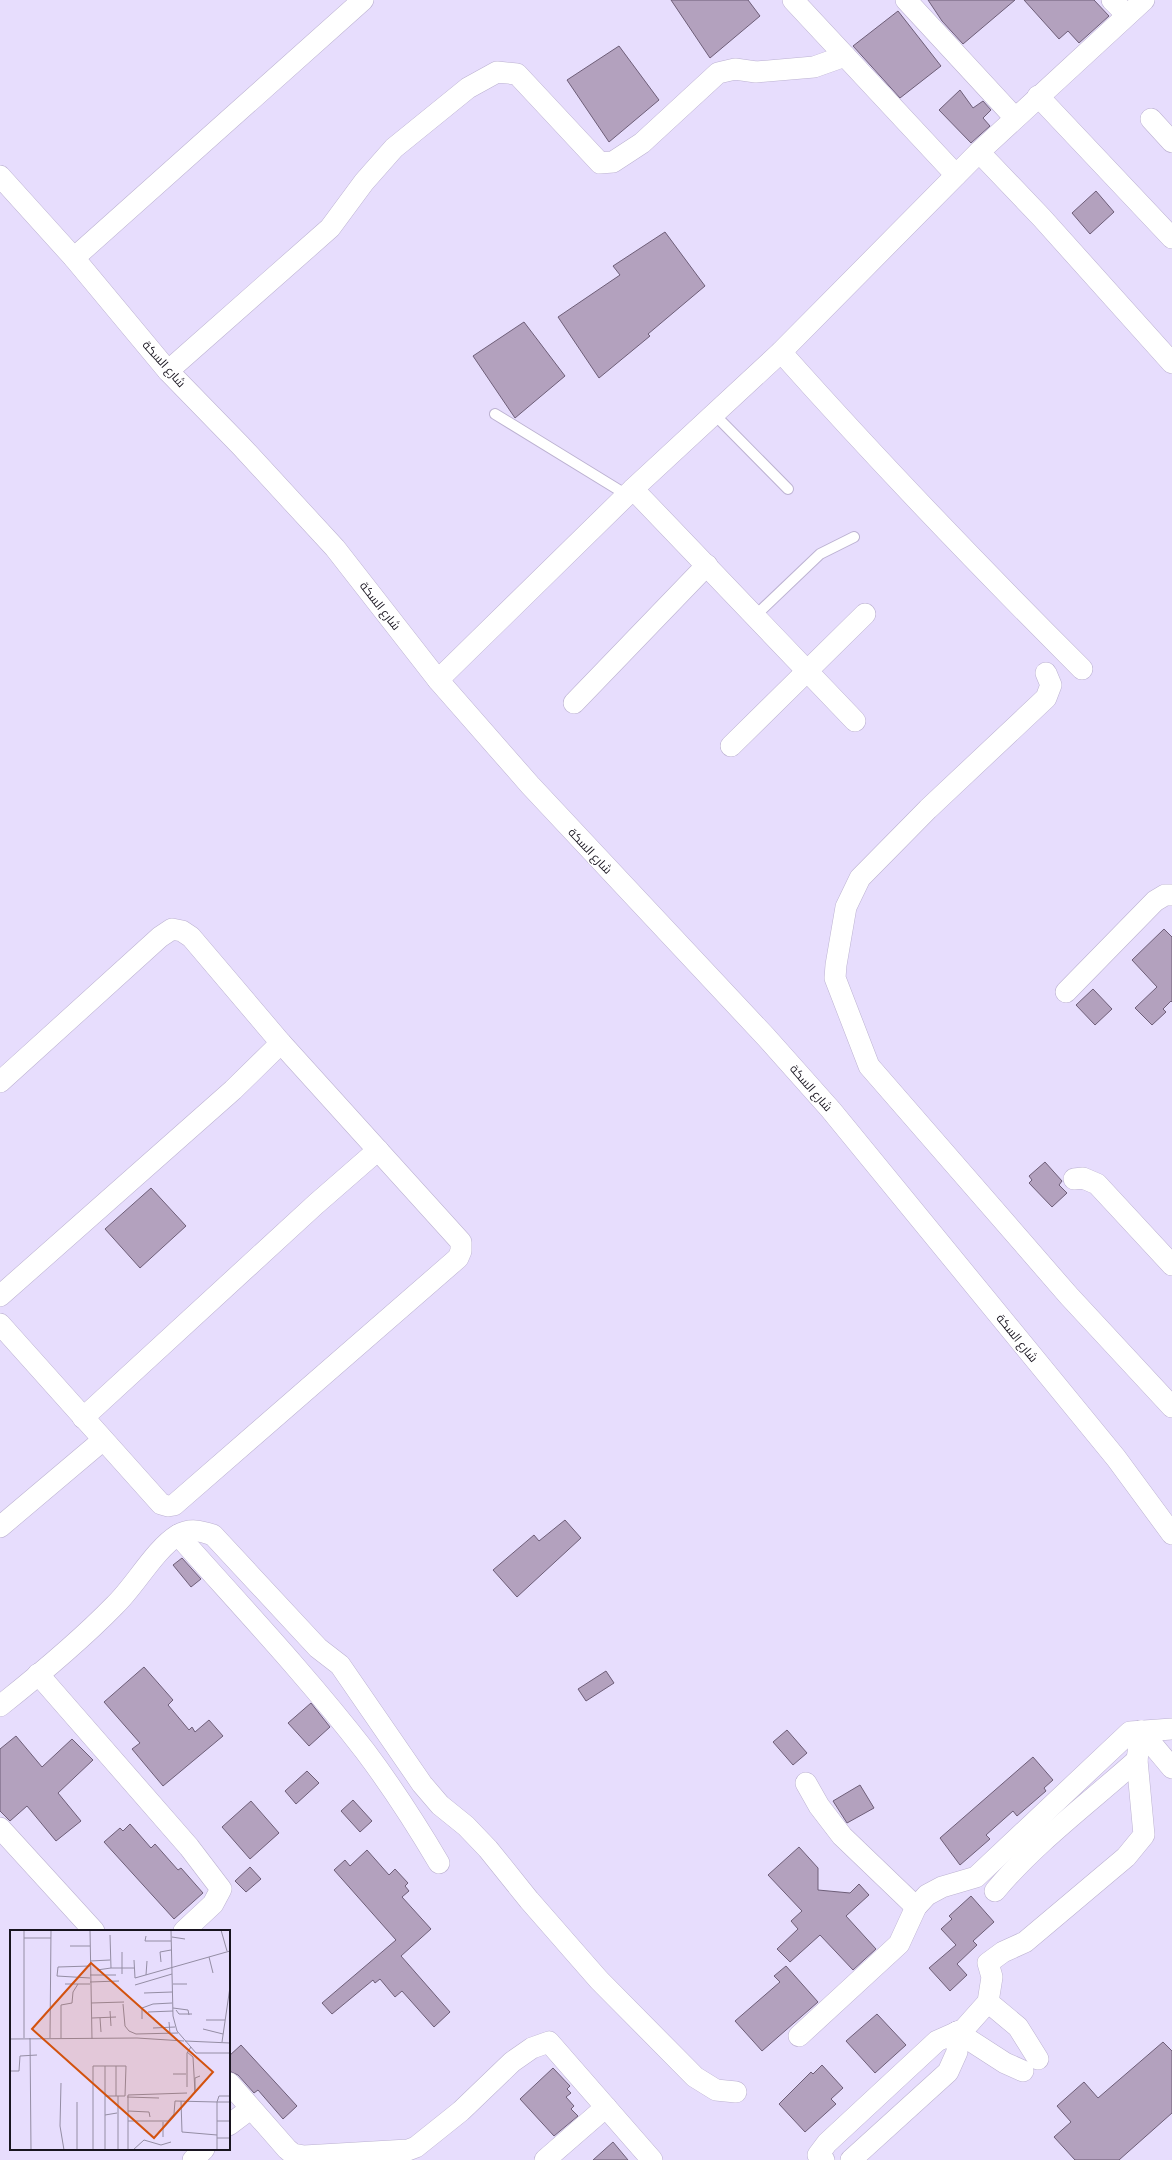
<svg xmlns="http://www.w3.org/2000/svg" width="1172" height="2160" viewBox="0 0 1172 2160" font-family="'PT Sans Narrow',Cairo,sans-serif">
  <rect width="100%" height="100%" fill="#e7ddfd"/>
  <!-- building -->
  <g fill="#b3a1be" stroke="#6e5e78">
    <polygon points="671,0 748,0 760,16 710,58"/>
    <polygon points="928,0 1015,0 963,44 942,21"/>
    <polygon points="1024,0 1094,0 1109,16 1079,43 1068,31 1059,39"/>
    <polygon points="898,11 941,66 900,98 853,46"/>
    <polygon points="619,46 659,100 609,142 567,80"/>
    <polygon points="960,90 973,108 983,101 991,110 983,118 990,126 971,143 939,110"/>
    <polygon points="1096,191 1114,212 1090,234 1072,213"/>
    <polygon points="665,232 705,286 648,334 650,336 599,378 558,317 620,275 613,266"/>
    <polygon points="524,322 565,376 515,418 473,356"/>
    <polygon points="1164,929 1172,937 1172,1002 1171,1001 1163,1009 1166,1012 1152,1025 1135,1008 1157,987 1132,960"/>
    <polygon points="1093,989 1112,1009 1095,1025 1076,1005"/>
    <polygon points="1045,1162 1062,1181 1059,1185 1067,1193 1052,1207 1029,1183 1032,1180 1029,1176"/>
    <polygon points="151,1188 186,1226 140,1268 105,1229"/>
    <polygon points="565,1520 581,1538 517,1597 493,1570 534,1535 539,1541"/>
    <polygon points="182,1558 201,1579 191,1587 173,1565"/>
    <polygon points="144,1667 173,1700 168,1705 189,1730 192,1727 195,1732 209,1720 223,1736 163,1786 132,1749 140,1743 104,1702"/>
    <polygon points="606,1671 614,1683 586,1701 578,1689"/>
    <polygon points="311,1703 330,1727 309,1746 288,1723"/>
    <polygon points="787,1730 807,1753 793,1765 773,1742"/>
    <polygon points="16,1736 42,1767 72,1739 93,1760 58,1793 81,1821 56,1841 27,1806 10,1821 0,1811 0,1749"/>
    <polygon points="1033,1757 1053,1780 1044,1788 1046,1791 1017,1816 1013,1811 986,1835 990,1839 960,1865 940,1838"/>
    <polygon points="307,1771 319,1783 296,1804 285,1791"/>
    <polygon points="860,1785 874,1808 847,1823 833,1801"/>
    <polygon points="353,1800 372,1821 360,1832 341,1811"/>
    <polygon points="251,1801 279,1833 250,1859 222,1827"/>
    <polygon points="130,1824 151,1848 155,1844 178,1870 181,1868 203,1893 174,1919 104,1842 120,1828 123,1831"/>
    <polygon points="799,1847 818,1868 818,1890 850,1893 859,1884 869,1895 846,1916 876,1949 853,1970 820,1935 790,1962 777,1949 798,1929 791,1921 802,1911 768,1875"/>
    <polygon points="367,1850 389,1875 395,1869 408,1883 405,1886 409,1891 402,1897 431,1929 401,1956 450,2012 434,2027 402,1991 395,1997 380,1979 375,1983 373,1980 332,2014 322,2003 396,1940 334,1870 345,1860 350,1866"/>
    <polygon points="250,1867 261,1879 246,1892 235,1881"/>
    <polygon points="971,1896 994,1922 973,1941 977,1945 957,1964 967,1975 950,1991 929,1968 956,1945 941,1929 952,1919 949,1916"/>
    <polygon points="786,1966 818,2002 762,2051 735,2021 780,1982 774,1976"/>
    <polygon points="877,2014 906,2045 875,2073 846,2041"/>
    <polygon points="1163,2042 1172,2051 1172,2113 1119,2160 1075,2160 1054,2137 1071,2122 1057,2106 1084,2082 1098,2098"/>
    <polygon points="241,2045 297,2106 283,2119 258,2090 254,2093 238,2075 229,2071 229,2056"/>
    <polygon points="822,2065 843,2088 831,2099 836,2104 805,2132 779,2104 811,2072 813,2074"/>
    <polygon points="553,2068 570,2086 567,2089 571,2093 566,2097 574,2106 571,2109 578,2116 554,2136 520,2099"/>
    <polygon points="613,2142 628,2160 593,2160"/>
  </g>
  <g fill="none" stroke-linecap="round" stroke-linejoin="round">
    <defs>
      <g id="service">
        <polyline points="495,414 627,495"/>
        <polyline points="714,414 788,489"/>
        <polyline points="755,616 820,554 854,537"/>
      </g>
      <g id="minor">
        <polyline points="793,0 956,175"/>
        <polyline points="906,0 1015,118"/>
        <polyline points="1112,0 1127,15"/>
        <polyline points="1038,96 1172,238"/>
        <polyline points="1151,119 1172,142"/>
        <polyline points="979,152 1042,218 1172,363"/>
        <polyline points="0,176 74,258 168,371 241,446 335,548 438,680 530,785 766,1037 831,1110 1116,1458 1172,1534"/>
        <polyline points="74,258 363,0"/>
        <path d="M781 352C878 461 979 566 1082 669"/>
        <polyline points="168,371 330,228 364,182 394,148 468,88 497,72 517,74 600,163 613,162 642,143 718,73 735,69 756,72 814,67 845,56"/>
        <polyline points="633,489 855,721"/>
        <polyline points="1046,673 1051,685 1046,698 928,809 860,878 846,907 836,965 835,978 869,1066 1069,1296 1172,1407"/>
        <polyline points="438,680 633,489 781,352 979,152 1144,0"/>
        <polyline points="574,703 707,565"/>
        <polyline points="731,746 865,614"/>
        <polyline points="1066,992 1155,901 1165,895 1172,895"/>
        <polyline points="0,1082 160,937 172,929 182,931 191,937 281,1043 461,1242 461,1251 458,1258 174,1505 168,1506 161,1504 0,1324"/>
        <polyline points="1074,1179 1083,1178 1097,1184 1172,1265"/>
        <polyline points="0,1296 233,1090 281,1043"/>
        <polyline points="83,1418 316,1204 378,1150"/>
        <polyline points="0,1527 103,1440"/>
        <path d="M178 1535C241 1606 307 1676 365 1751 392 1787 416 1824 439 1863"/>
        <polyline points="38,1674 189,1847 221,1889 213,1904 184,1931"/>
        <path d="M0 1706C39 1675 80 1641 115 1605 135 1586 155 1549 178 1535 190 1528 201 1531 213 1535L318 1648 340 1665 422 1784 440 1805 466 1826 488 1849 529 1900 599 1980 695 2077 716 2090 736 2092"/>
        <polyline points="1141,1731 1172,1768"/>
        <polyline points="806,1783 819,1806 842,1836 916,1907"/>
        <polyline points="0,1828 94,1931"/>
        <path d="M995 1891C1036 1842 1089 1803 1137 1760"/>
        <polyline points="988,2002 1018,2027 1038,2059"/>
        <polyline points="957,2032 1005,2063 1023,2071"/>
        <polyline points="799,2036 899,1944 916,1907 927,1895 942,1887 976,1877 1130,1732 1172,1729"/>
        <polyline points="229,2083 287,2149 293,2154 304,2156 408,2150 416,2147 461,2111 512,2062 532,2048 549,2042 652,2160"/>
        <polyline points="229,2125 250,2109"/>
        <polyline points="193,2160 204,2149"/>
        <polyline points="545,2160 606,2107"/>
        <polyline points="824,2160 818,2155 827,2143 937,2041 964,2029 988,2002 992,1977 988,1963 1003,1952 1025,1942 1126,1857 1144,1835 1137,1760 1141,1731"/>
        <polyline points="851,2160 948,2072 957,2052 957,2032"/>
      </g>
    </defs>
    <!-- service casing -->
    <use href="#service" stroke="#bcb2d1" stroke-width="12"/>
    <!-- minor casing -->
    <use href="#minor" stroke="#bcb2d1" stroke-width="22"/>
    <!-- service -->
    <use href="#service" stroke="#fff" stroke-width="10"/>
    <!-- minor -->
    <use href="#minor" stroke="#fff" stroke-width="21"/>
  </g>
  <g text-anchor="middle" stroke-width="3" stroke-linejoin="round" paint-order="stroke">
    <!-- street labels -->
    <g font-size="12" fill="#18141f" stroke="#fff">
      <text transform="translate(164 364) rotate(48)" y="4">شارع السكة</text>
      <text transform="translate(380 606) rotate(52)" y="4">شارع السكة</text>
      <text transform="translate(590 851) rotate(47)" y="4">شارع السكة</text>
      <text transform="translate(811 1088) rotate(49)" y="4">شارع السكة</text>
      <text transform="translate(1017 1338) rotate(51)" y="4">شارع السكة</text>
    </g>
  </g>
  <!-- overview -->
  <g transform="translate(10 1930)">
    <rect width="220" height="220" fill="#e7ddfd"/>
    <path fill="none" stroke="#948da4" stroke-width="1" d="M14 0V108M80 0 82 109M161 0 163 86 167 101 186 123H220M211 0 217 21M100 5 101 38H124M136 6 135 11H161M162 7 175 9M14 8H41M60 16H80M199 27 203 43M124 30 125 48 220 21M80 31 100 30M151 32 150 22 161 20M80 36 48 37 47 46 80 48M87 40 101 38M112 44V22M80 45H106M136 45 137 31M80 52 109 51M55 54H80M163 54H177M125 55 162 44M134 63 162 62M81 73 114 72M113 74 115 96 119 101 126 104 168 103M163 78 178 80 179 85M166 80 169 84H182M100 81 101 96M138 82 163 81M82 88 106 87M90 88 91 102M132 89V78L143 74 162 73M196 90H215M159 92 160 104M143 98 165 97M193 99 213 104M20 108 21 220M40 108 41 0M51 108V75L62 73 63 62 68 54M0 109 127 108 174 111M175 111 220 113M212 112 220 57M177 122 183 127 185 162V148L190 146M106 136V166M0 141H9L10 126 27 125M163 144H176M51 153 50 196 54 220M177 157V123L181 117M117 167 149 168M171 171 172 202 207 205M67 172V220M118 181 139 182 140 187M95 185 107 183M118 191H158L164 184 165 171 207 172 209 166H220M207 191H220M153 192V207M207 208H220M83 220V136H116L115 166H95M95 220V136M108 220V166M118 220V165L177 163M123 220 134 210 151 215 161 212M207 220V172H220"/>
    <path fill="#d3520e" fill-opacity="0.15" stroke="#d3520e" stroke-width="2" d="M81 33 203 142 144 208 22 99Z"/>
    <rect width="220" height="220" fill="none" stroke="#18141f" stroke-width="2"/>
  </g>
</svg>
